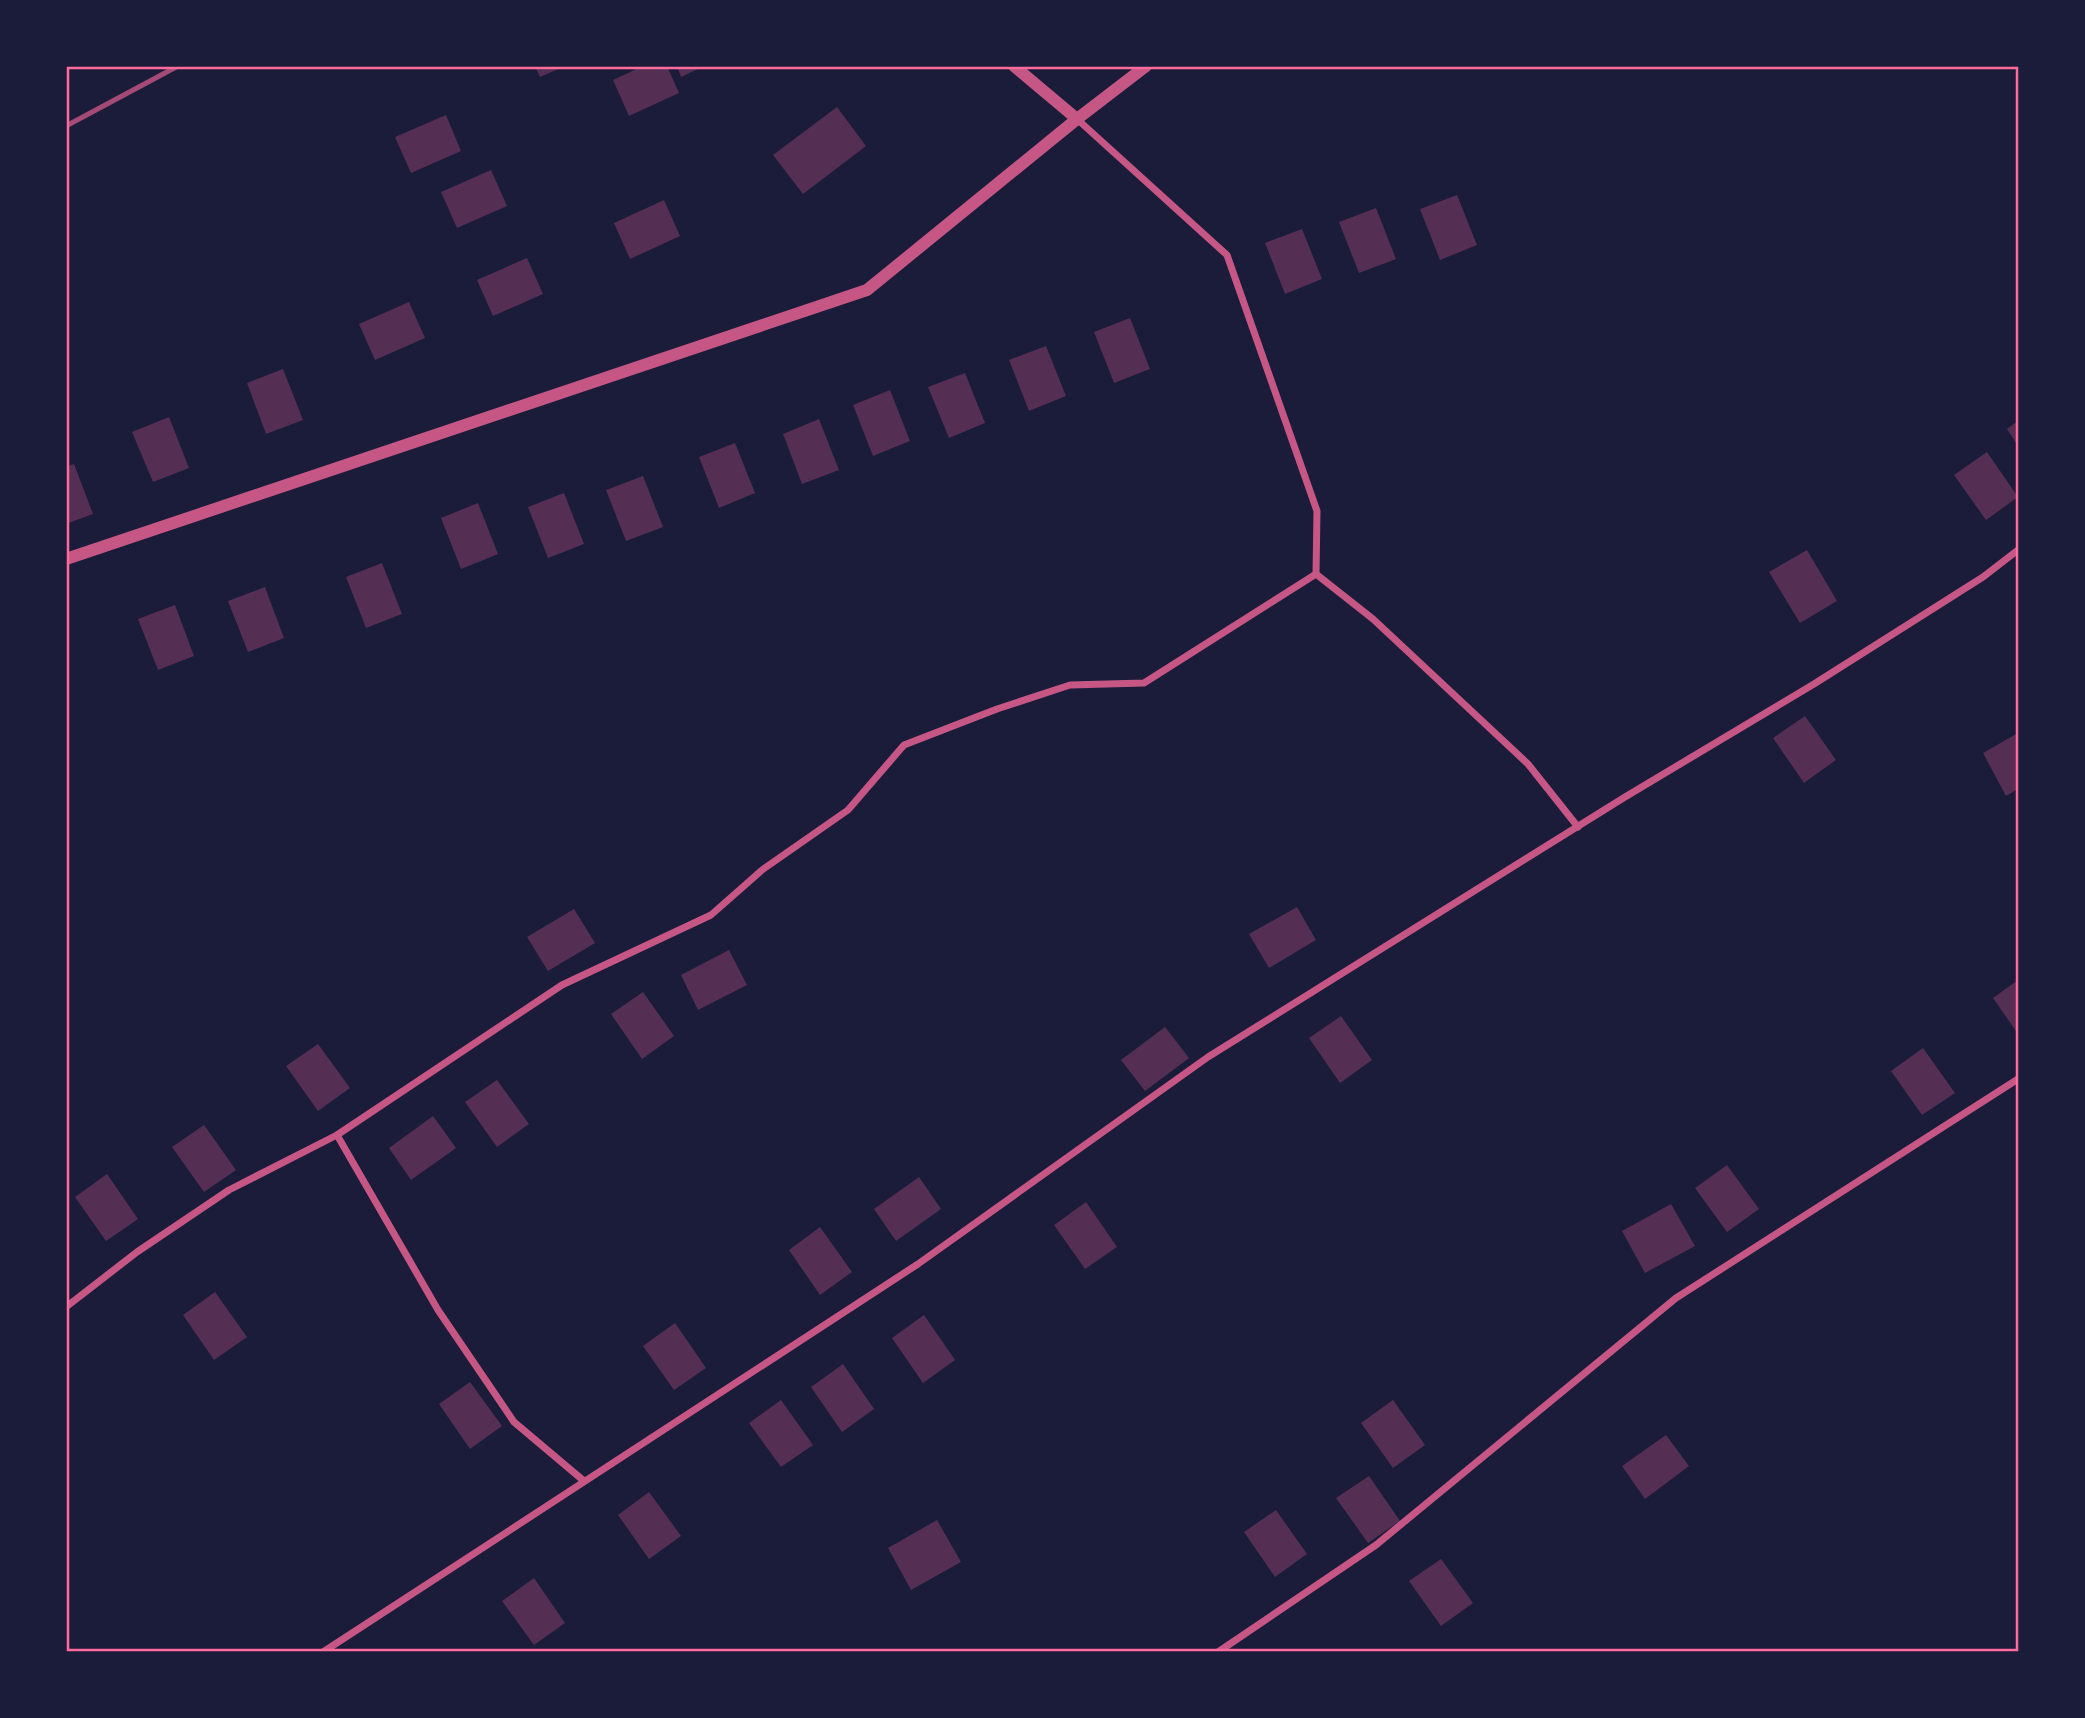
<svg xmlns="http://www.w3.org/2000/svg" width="2085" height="1718" viewBox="0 0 2085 1718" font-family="'Roboto Condensed',sans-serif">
  <rect width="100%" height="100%" fill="#1b1b3a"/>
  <!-- building -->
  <g fill="#542f53">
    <polygon points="535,66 565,66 540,77"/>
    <polygon points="643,66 667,66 679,93 629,116 613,80"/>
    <polygon points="677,66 704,66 681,77"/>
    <polygon points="837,107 866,146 803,194 773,155"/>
    <polygon points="446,115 461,151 411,173 395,137"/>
    <polygon points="491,170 507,206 457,228 441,192"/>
    <polygon points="1457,195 1477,245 1440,260 1420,209"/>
    <polygon points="664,200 680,236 630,259 614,223"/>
    <polygon points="1376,208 1396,259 1359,273 1339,222"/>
    <polygon points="1302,229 1322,279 1285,294 1265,243"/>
    <polygon points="527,258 543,294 493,316 477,280"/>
    <polygon points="409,302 425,338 375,360 359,324"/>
    <polygon points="1130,318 1150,369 1114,383 1094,332"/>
    <polygon points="1046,346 1066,396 1029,411 1009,360"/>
    <polygon points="283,369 303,420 266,434 247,383"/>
    <polygon points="965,373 985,423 949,438 928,387"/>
    <polygon points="890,390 910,441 873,456 853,405"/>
    <polygon points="169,417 189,468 153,482 132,432"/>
    <polygon points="819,419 839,470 802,484 783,434"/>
    <polygon points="2018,421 2018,446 2007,429"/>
    <polygon points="735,443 755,493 719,508 699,457"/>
    <polygon points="1987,452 2018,497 1986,520 1954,475"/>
    <polygon points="74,464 93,514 66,524 66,467"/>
    <polygon points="643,476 663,527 626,541 606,490"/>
    <polygon points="564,493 584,544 548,558 528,507"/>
    <polygon points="478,503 498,554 461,569 441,518"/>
    <polygon points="1807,550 1837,601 1800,623 1769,572"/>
    <polygon points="382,563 402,614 366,628 346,577"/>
    <polygon points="265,587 284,638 248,652 228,601"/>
    <polygon points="175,605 194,656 158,670 138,619"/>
    <polygon points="1805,716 1836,760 1804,783 1773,738"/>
    <polygon points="2018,733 2018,789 2006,796 1983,753"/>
    <polygon points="1297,907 1316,940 1269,968 1249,934"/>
    <polygon points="574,909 595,943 548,971 527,937"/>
    <polygon points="729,950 747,985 698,1010 681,975"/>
    <polygon points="2018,980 2018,1034 1993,998"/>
    <polygon points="643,992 674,1036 642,1059 611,1014"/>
    <polygon points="1341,1016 1372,1060 1340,1083 1309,1038"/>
    <polygon points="1165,1027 1189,1058 1145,1091 1121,1060"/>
    <polygon points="318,1044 350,1088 318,1111 286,1066"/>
    <polygon points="1923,1048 1955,1093 1922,1115 1891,1071"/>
    <polygon points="497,1080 529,1124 497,1147 465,1102"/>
    <polygon points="433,1116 456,1148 411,1180 389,1148"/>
    <polygon points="204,1125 236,1170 204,1192 172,1147"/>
    <polygon points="1727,1165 1759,1209 1727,1232 1695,1188"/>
    <polygon points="107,1174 138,1219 106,1241 75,1197"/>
    <polygon points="919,1177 941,1209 896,1241 874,1209"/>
    <polygon points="1086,1202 1117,1247 1085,1269 1054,1225"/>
    <polygon points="1671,1204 1695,1246 1645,1273 1622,1231"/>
    <polygon points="820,1227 852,1272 820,1295 789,1250"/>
    <polygon points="215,1292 247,1337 214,1360 183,1315"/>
    <polygon points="924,1315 955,1360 923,1383 892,1338"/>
    <polygon points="675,1323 706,1368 674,1390 643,1346"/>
    <polygon points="843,1364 874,1409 842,1432 811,1387"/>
    <polygon points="470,1382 502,1426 470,1449 439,1404"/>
    <polygon points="781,1400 813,1445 781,1467 749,1423"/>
    <polygon points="1393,1400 1425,1445 1393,1468 1361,1423"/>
    <polygon points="1666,1435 1689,1466 1645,1499 1622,1466"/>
    <polygon points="1369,1476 1400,1521 1368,1543 1336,1498"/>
    <polygon points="649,1492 681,1536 649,1559 618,1515"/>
    <polygon points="1276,1510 1307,1554 1275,1577 1244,1532"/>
    <polygon points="937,1520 961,1562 911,1590 888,1548"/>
    <polygon points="1441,1559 1473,1603 1441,1626 1409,1581"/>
    <polygon points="534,1578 565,1623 534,1645 502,1601"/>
  </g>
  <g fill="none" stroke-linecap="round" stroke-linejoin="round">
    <!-- minor -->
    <g stroke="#c65784" stroke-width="7">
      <polyline points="1077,119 1227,255 1317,511 1316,574"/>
      <polyline points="66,1307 137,1252 229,1190 337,1135"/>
      <polyline points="584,1481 514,1422 438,1310 337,1135 562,985 711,915 762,870 848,810 904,745 997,709 1070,685 1144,683 1316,574 1373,619 1528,764 1578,827"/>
      <polyline points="323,1652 918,1264 1208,1057 1625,797 1814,684 1983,577 2018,550"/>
      <polyline points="1218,1652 1376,1545 1676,1298 2018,1079"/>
    </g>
    <!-- tertiary -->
    <g stroke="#c65784" stroke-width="12">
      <polyline points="1014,66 1077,119"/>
      <polyline points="66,559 867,290 1077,119 1146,66"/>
    </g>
    <!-- rail -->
    <polyline stroke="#a44b75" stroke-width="5" points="66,126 178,66"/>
  </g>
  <!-- border -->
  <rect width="2085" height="1718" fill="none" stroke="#1b1b3a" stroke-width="136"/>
  <rect x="68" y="68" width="1949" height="1582" fill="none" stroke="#ff6b9d" stroke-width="2.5"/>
</svg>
